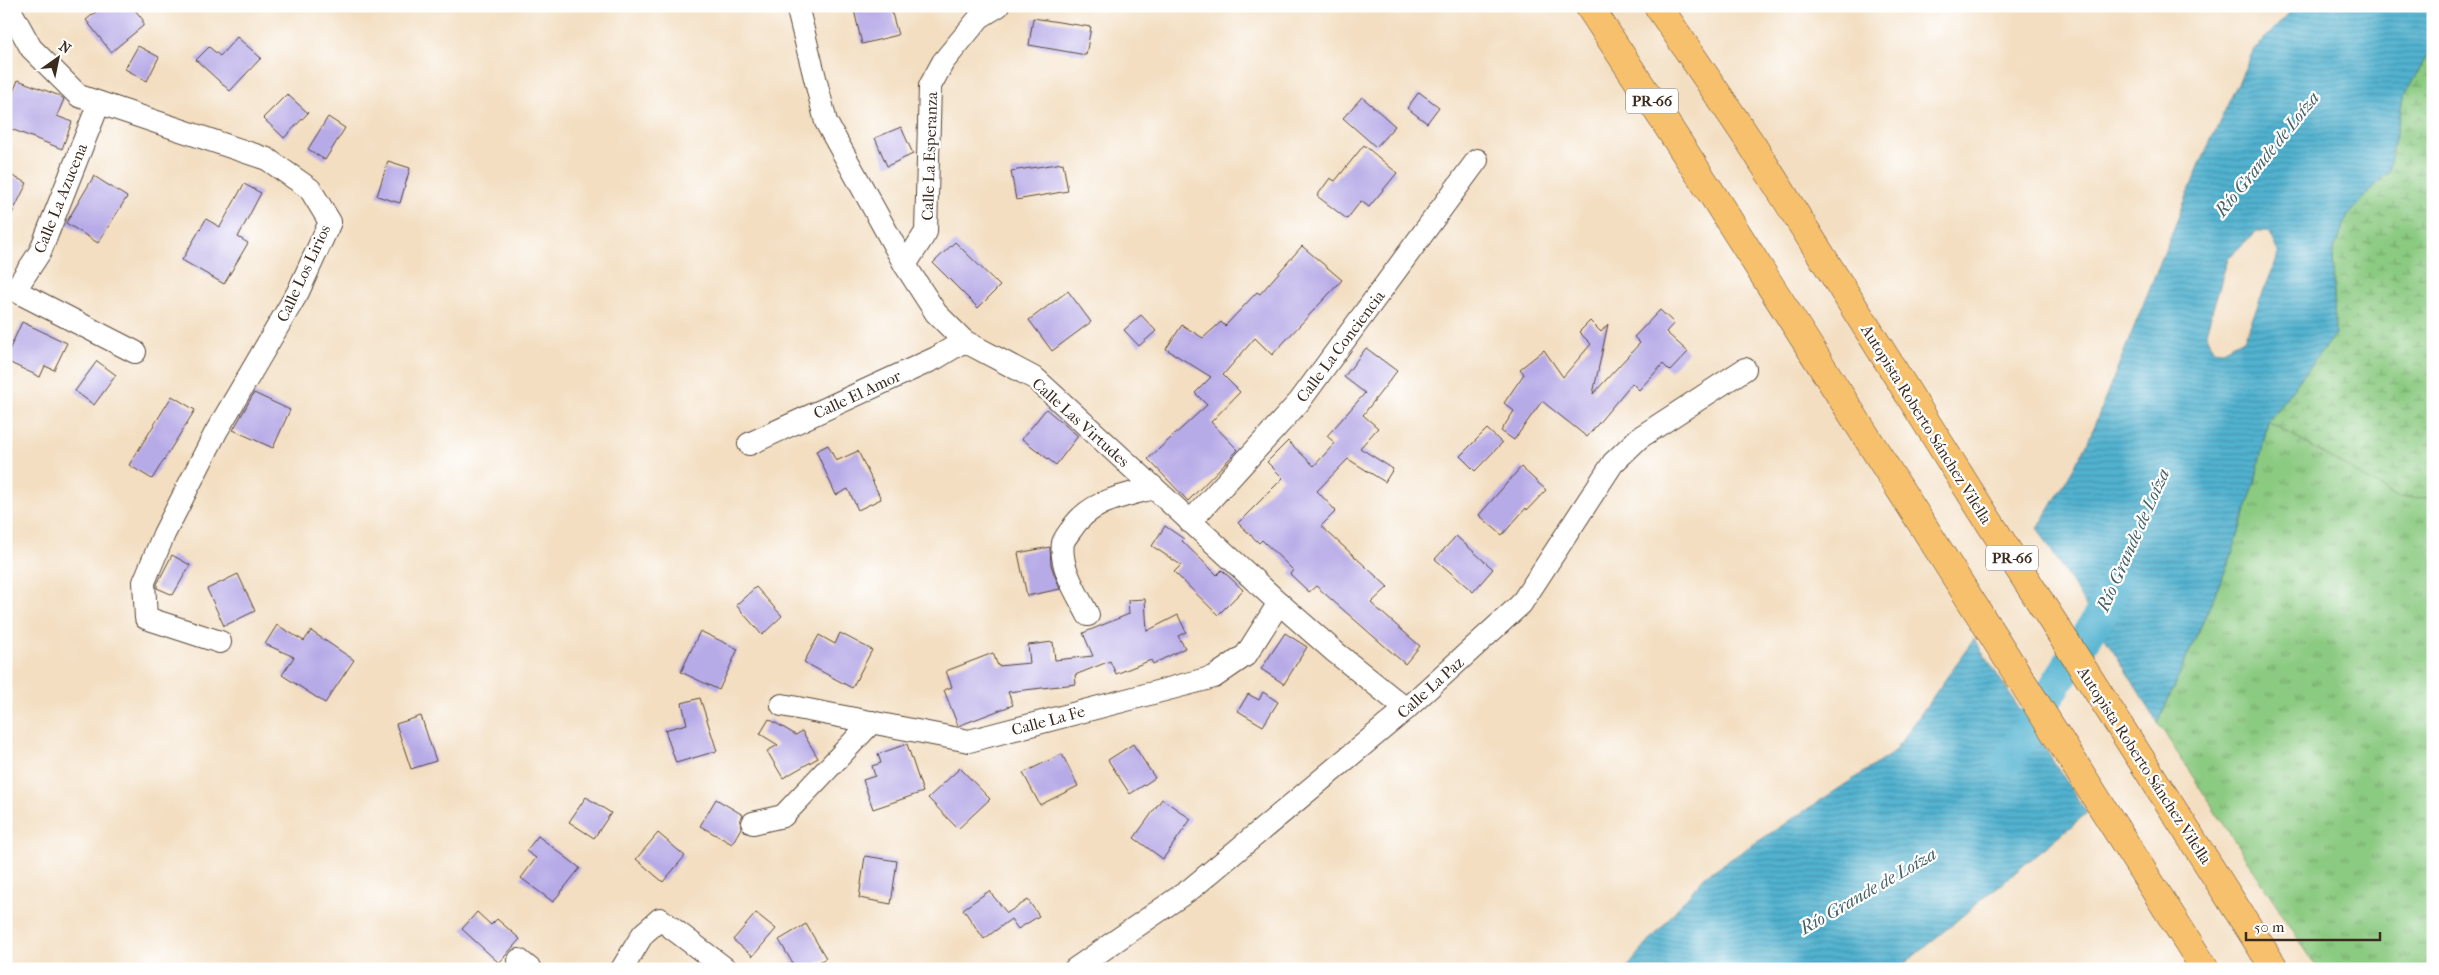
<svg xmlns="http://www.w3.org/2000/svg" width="2439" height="975" viewBox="0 0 2439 975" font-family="'IM FELL French Canon',serif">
  <defs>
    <pattern id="grass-tufts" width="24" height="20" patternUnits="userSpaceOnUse" patternTransform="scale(1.25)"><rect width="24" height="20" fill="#8bca81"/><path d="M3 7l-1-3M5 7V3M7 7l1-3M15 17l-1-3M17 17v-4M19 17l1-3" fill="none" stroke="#73a469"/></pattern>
    <pattern id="wetland-marsh" width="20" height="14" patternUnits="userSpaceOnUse" patternTransform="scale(1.25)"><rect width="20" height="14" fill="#8bca81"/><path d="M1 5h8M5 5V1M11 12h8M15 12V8" fill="none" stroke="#73a469"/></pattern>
    <pattern id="water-rules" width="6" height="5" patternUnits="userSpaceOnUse" patternTransform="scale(1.25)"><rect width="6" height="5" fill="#51b2d0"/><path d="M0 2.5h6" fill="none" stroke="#4491a8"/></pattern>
  </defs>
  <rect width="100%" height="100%" fill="#fff"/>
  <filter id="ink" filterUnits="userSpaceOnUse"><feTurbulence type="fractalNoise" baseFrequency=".02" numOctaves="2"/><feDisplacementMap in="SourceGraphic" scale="10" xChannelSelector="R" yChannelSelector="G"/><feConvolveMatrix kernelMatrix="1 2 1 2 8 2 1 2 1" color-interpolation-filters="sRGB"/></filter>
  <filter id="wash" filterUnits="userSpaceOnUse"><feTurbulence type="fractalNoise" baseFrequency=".0096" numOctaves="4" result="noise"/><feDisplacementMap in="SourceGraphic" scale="20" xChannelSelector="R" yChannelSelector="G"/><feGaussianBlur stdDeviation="1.12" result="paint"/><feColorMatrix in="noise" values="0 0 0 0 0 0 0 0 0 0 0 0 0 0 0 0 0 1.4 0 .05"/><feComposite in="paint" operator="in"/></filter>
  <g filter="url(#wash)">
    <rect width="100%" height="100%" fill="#f3dec1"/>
    <!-- grass -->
    <polygon fill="url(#grass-tufts)" stroke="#637a50" points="2268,421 2397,496 2433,498 2433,969 2318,969 2158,723 2230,560 2255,482"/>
    <!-- wetland -->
    <polygon fill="url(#wetland-marsh)" stroke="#637a50" points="2433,45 2433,498 2397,497 2268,421 2335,334 2333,253 2346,217 2388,172 2403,99"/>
    <!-- water -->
    <g fill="url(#water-rules)" stroke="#466e77" fill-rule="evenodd">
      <path d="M2296 6H2433V45L2403 99 2388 172 2347 217 2333 253 2335 334 2268 421 2255 482 2230 560 2158 723 2038 529 2086 446 2201 161 2253 51ZM2257 231H2268L2279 254 2244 339 2222 350 2213 349 2206 332 2228 258Z"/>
      <polygon points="1974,639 2087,813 1898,969 1626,969 1705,876 1893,753"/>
    </g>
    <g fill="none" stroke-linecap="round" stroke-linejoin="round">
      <!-- river -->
      <polyline stroke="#51b2d0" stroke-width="32" points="2007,762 2105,607 2116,582"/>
    </g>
    <g id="blocks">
      <!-- building -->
      <g fill="#b7abe7">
        <polygon points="103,6 132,6 143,20 143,26 111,52 86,20"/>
        <polygon points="853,6 890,6 898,35 862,44"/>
        <polygon points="1033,18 1091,27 1086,55 1029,45"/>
        <polygon points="237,37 261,58 230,91 196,60 209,47 220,56"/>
        <polygon points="138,46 159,57 147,81 125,69"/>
        <polygon points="18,80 60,96 64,99 57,116 72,122 62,149 6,127 6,110"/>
        <polygon points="1419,92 1439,107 1427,123 1407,108"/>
        <polygon points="287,94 308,113 284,138 263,118"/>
        <polygon points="1362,97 1395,126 1376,147 1343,118"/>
        <polygon points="328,117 345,128 325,160 308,149"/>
        <polygon points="901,127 913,154 887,166 875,138"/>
        <polygon points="1364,145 1397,173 1369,207 1361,201 1347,219 1317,196 1330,178 1335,181"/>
        <polygon points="388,161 410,168 400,203 377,196"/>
        <polygon points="1063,163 1068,191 1016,200 1011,171"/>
        <polygon points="6,173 27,183 6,226"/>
        <polygon points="94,176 127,197 98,243 66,223"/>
        <polygon points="244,184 261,193 238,237 248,243 224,284 182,260 206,219 220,227"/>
        <polygon points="955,242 1000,286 978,308 933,263"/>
        <polygon points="1302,246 1342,280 1272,355 1255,338 1223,375 1240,392 1211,422 1238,450 1188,501 1148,459 1207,405 1195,393 1211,377 1166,349 1182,325 1203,338 1221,322 1225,326 1257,292 1260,294"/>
        <polygon points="1068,291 1091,322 1052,351 1029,320"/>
        <polygon points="1660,310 1674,323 1666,332 1688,352 1670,371 1663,364 1639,390 1632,383 1587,437 1542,401 1514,440 1501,431 1514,411 1504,403 1524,374 1520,369 1544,350 1563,377 1591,344 1579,332 1590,321 1601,332 1608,324 1593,394 1640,343 1634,337"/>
        <polygon points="1141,315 1156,331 1139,346 1124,330"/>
        <polygon points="22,322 67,343 54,370 45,366 40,377 6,361 6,357"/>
        <polygon points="1366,348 1397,371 1363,415 1378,428 1360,448 1393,469 1385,482 1348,459 1317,491 1336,511 1321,526 1388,587 1371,603 1420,646 1405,664 1316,586 1309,592 1290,574 1293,570 1262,540 1259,543 1238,523 1283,478 1267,462 1288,441 1314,466 1335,443 1327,436 1365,393 1344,377"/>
        <polygon points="97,361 116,375 94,405 75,391"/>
        <polygon points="254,393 290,410 273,448 233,430"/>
        <polygon points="172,396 195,410 152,479 129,465"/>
        <polygon points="1046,409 1078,436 1056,465 1022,439"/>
        <polygon points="1487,429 1502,443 1475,471 1460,456"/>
        <polygon points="828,445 836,461 858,451 881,499 858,510 848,489 836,495 816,451"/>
        <polygon points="1521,467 1546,490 1527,510 1526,508 1502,535 1479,515"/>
        <polygon points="1165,526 1184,539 1182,541 1217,575 1222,570 1243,590 1218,615 1174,572 1181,565 1152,546"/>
        <polygon points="1456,536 1493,569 1473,592 1435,559"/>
        <polygon points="1050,547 1051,565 1060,589 1027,596 1018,553"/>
        <polygon points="172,555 190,565 173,595 157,588 157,584"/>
        <polygon points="238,574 255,611 224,626 207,589"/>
        <polygon points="756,587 782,616 762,635 736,605"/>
        <polygon points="1145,599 1147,631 1178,615 1186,632 1178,636 1185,648 1153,664 1151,660 1116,674 1110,661 1075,675 1076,684 1008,692 1013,705 958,726 944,690 952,687 946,671 993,653 998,666 1030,663 1028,645 1053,642 1055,660 1093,656 1083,633 1129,614 1128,600"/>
        <polygon points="277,625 304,641 311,631 354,660 325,703 282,675 294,657 265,644"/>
        <polygon points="700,631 738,649 719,690 681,672"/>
        <polygon points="840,633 872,650 852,688 804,662 819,635 835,644"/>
        <polygon points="1285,633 1307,647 1284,684 1261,669"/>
        <polygon points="1263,692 1278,702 1263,726 1238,711 1248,694 1259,700"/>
        <polygon points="700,698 717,751 676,763 665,730 687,724 682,703"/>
        <polygon points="421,716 436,761 411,769 396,724"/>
        <polygon points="769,719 796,735 802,731 818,758 783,778 767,751 778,745 760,734"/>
        <polygon points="907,744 923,792 873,809 863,780 875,776 872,766 881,763 878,754"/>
        <polygon points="1133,744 1155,778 1130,794 1108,760"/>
        <polygon points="1062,754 1078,786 1040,805 1023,773"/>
        <polygon points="960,768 990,799 958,829 928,798"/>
        <polygon points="586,797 611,813 594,838 569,822"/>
        <polygon points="716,799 743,815 740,820 741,828 732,844 700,826"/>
        <polygon points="1162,799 1191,819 1163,859 1134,838"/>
        <polygon points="658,833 685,856 663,882 636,859"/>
        <polygon points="538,836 580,868 553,902 521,878 536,858 526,851"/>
        <polygon points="865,856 897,861 891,904 859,898"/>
        <polygon points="989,891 1007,913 1028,900 1039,916 1018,929 1011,919 984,939 963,909"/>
        <polygon points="477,912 491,925 497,919 520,939 499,963 462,929"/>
        <polygon points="756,913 776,929 753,956 733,940"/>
        <polygon points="806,924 826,958 808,969 796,969 779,940"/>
      </g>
    </g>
  </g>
  <g filter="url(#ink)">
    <use href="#blocks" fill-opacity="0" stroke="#574536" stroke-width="1"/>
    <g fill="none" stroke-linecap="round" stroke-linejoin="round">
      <defs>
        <g id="minor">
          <polyline points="8,6 31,48 79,96 267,159 310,189 330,222 298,292 216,432 164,534 144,582 146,618 220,642"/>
          <polyline points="797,6 826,122 905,265 936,313 964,341 1036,379 1279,603 1335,652 1406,709"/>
          <polyline points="905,265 926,232 930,86 943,62 980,17 998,6"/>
          <polyline points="6,286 135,352"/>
          <polyline points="15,290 40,252 99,103"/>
          <polyline points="749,444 936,358 964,341"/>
          <polyline points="1190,522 1299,402 1477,160"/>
          <path d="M1088 615C1078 595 1059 567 1063 543 1064 539 1068 534 1071 530 1089 501 1123 496 1154 488"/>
          <polyline points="782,705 969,741 1214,677 1246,655 1279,603"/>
          <polyline points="753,823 783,816 872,722"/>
          <polyline points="519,960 530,969"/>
          <polyline points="622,969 643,934 660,919 726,969"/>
          <polyline points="1075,969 1192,888 1406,709 1521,604 1613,463 1639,438 1745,369"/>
        </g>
        <g id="highway">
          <polyline points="1589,6 1714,197 2205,969"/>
          <polyline points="1658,6 1752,145 1977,503 2275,969"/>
        </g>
      </defs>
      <!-- minor casing -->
      <use href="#minor" stroke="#574536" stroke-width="24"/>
      <!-- highway casing -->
      <use href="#highway" stroke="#574536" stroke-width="29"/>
      <!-- minor -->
      <use href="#minor" stroke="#fff" stroke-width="22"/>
      <!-- highway -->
      <use href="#highway" stroke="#f7c06c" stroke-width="28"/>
    </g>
  </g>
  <g text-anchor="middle" stroke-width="4.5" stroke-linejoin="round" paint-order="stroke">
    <!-- shield labels -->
    <g fill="#fff" stroke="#766a62" stroke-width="1">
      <rect x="1626" y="88.5" width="52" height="25" rx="4"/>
      <rect x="1986" y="545.5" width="52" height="25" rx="4"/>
    </g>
    <g font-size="15" font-weight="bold" fill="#3b2a1e">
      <text x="1652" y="106">PR-66</text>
      <text x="2012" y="563">PR-66</text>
    </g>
    <!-- street labels -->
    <g font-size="16" fill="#3b2a1e" stroke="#fff">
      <text transform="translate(929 156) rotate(-88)" y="6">Calle La Esperanza</text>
      <text transform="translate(60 198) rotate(-68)" y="6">Calle La Azucena</text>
      <text transform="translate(303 273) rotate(-65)" y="6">Calle Los Lirios</text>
      <text transform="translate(1340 346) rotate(-53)" y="6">Calle La Conciencia</text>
      <text transform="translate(857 394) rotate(-25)" y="6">Calle El Amor</text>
      <text transform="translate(1081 422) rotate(42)" y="6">Calle Las Virtudes</text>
      <text transform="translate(1927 424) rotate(58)" y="6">Autopista Roberto Sánchez Vilella</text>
      <text transform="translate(1430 687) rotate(-42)" y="6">Calle La Paz</text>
      <text transform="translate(1048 720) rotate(-15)" y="6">Calle La Fe</text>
      <text transform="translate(2145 765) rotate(57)" y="6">Autopista Roberto Sánchez Vilella</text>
    </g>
    <!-- water labels -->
    <g font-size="18" font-style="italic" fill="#446065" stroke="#fff">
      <text transform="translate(2267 154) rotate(-51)" y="6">Río Grande de Loíza</text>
      <text transform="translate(2133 540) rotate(-66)" y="6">Río Grande de Loíza</text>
      <text transform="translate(1868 891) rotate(-30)" y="6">Río Grande de Loíza</text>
    </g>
  </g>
  <!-- margin -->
  <rect width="2439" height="975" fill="none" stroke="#fff" stroke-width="25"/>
  <!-- north arrow -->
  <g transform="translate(58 58) rotate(33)" stroke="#ffffff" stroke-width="4" paint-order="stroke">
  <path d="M0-4L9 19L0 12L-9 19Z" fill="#3b2a1e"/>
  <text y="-8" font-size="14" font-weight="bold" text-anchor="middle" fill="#3b2a1e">N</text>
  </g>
  <!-- scale -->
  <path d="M2246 932v8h134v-8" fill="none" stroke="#3b2a1e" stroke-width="2.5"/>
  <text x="2254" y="932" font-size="15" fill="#3b2a1e" stroke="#ffffff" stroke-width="4" paint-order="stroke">50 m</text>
</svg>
